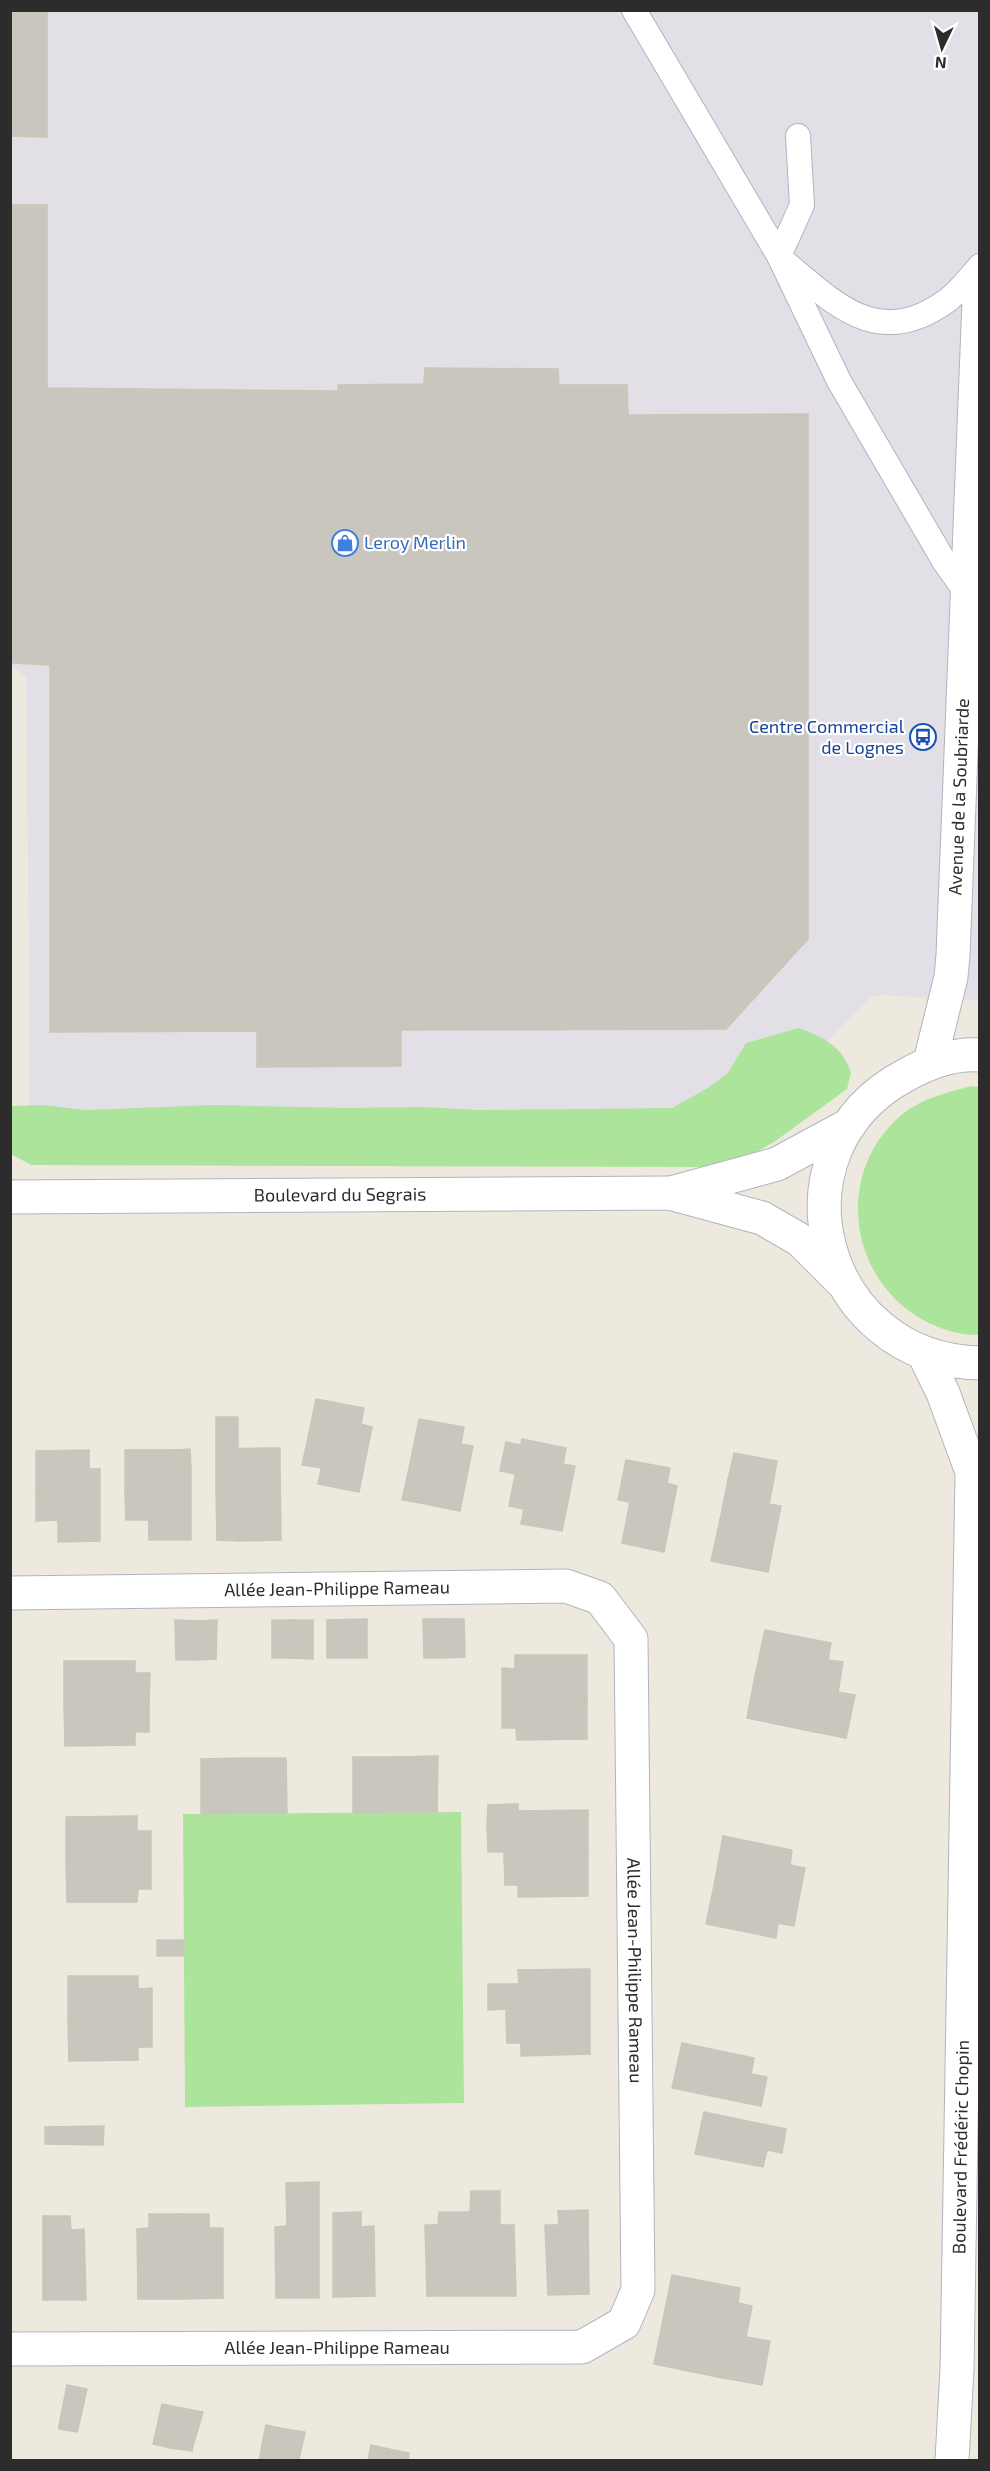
<svg xmlns="http://www.w3.org/2000/svg" width="990" height="2471" viewBox="0 0 990 2471" font-family="'Exo 2',sans-serif">
  <rect width="100%" height="100%" fill="#eee9df"/>
  <!-- industrial -->
  <polygon fill="#e2dfe7" points="10,11 979,11 979,1001 882,995 871,997 741,1128 28,1135 30,1060 26,677 10,665"/>
  <!-- green -->
  <g fill="#ace49c">
    <path d="M799 1028C824 1037 843 1047 851 1073L847 1089 774 1142 746 1158 713 1167 31 1165 11 1154 10 1106 42 1105 86 1110 214 1105 347 1108 423 1107 476 1110 672 1108 708 1088 728 1073 746 1043Z"/>
    <path d="M972 1086 980 1087V1335C958 1336 933 1327 915 1315 848 1271 837 1174 898 1118 919 1099 945 1093 972 1086Z"/>
    <polygon points="461,1812 464,2103 185,2107 183,1814"/>
  </g>
  <!-- building -->
  <g fill="#c9c7bd" stroke="#cac5b8" stroke-width="1.5">
    <polygon points="10,10 47,10 47,137 10,136"/>
    <polygon points="10,205 47,205 47,388 338,391 338,385 424,384 425,368 558,369 559,385 627,385 628,415 808,414 808,939 726,1029 401,1030 401,1066 257,1067 257,1031 50,1032 50,665 14,663 10,660"/>
    <polygon points="316,1399 364,1408 361,1424 372,1427 359,1492 318,1484 327,1442 308,1438"/>
    <rect x="216" y="1417" width="22" height="32"/>
    <polygon points="419,1419 464,1427 461,1444 473,1446 460,1511 420,1503 428,1462 411,1459"/>
    <polygon points="308,1438 327,1442 322,1468 302,1465"/>
    <polygon points="522,1439 566,1448 563,1464 575,1466 562,1531 521,1524 529,1484 514,1481"/>
    <polygon points="506,1442 521,1445 515,1474 500,1471"/>
    <polygon points="267,1448 267,1468 280,1467 281,1540 239,1541 239,1491 216,1491 216,1449"/>
    <polygon points="267,1448 280,1448 280,1467 267,1468"/>
    <polygon points="190,1449 191,1468 176,1468 176,1450"/>
    <polygon points="89,1450 89,1469 100,1469 100,1541 58,1542 58,1491 36,1491 36,1451"/>
    <polygon points="125,1450 176,1450 176,1468 191,1468 191,1540 149,1540 148,1491 125,1492"/>
    <polygon points="734,1453 777,1461 772,1489 728,1480"/>
    <polygon points="411,1459 428,1462 420,1503 402,1500"/>
    <polygon points="626,1460 670,1468 667,1483 677,1486 664,1552 622,1543 630,1502 618,1500"/>
    <polygon points="728,1480 772,1489 769,1504 781,1506 768,1572 726,1564 734,1523 720,1520"/>
    <polygon points="514,1481 529,1484 524,1509 509,1506"/>
    <polygon points="36,1491 58,1491 58,1520 36,1521"/>
    <polygon points="148,1491 149,1520 126,1520 125,1492"/>
    <polygon points="216,1491 239,1491 239,1541 217,1540"/>
    <polygon points="720,1520 734,1523 726,1564 711,1561"/>
    <polygon points="367,1619 367,1658 327,1658 327,1620"/>
    <polygon points="423,1619 441,1619 442,1658 424,1658"/>
    <polygon points="441,1619 464,1619 465,1657 442,1658"/>
    <polygon points="175,1620 197,1621 197,1660 176,1660"/>
    <polygon points="217,1620 216,1659 197,1660 197,1621"/>
    <polygon points="272,1620 290,1620 291,1658 272,1658"/>
    <polygon points="290,1620 313,1620 313,1659 291,1658"/>
    <polygon points="765,1630 831,1643 828,1660 843,1662 838,1692 755,1676"/>
    <polygon points="515,1655 587,1655 587,1698 502,1699 502,1668 515,1669"/>
    <polygon points="64,1661 135,1661 135,1673 150,1673 149,1702 64,1704"/>
    <polygon points="755,1676 838,1692 832,1719 818,1717 815,1732 747,1718"/>
    <polygon points="838,1692 855,1695 846,1738 815,1732 818,1717 832,1719"/>
    <polygon points="587,1698 587,1739 517,1740 516,1728 502,1728 502,1699"/>
    <polygon points="149,1702 149,1732 135,1732 135,1745 65,1746 64,1704"/>
    <polygon points="438,1756 437,1812 398,1812 397,1757"/>
    <polygon points="353,1757 397,1757 398,1812 353,1813"/>
    <polygon points="244,1758 286,1758 287,1813 245,1813"/>
    <polygon points="244,1758 245,1813 201,1814 201,1759"/>
    <polygon points="518,1804 518,1811 588,1810 588,1855 504,1856 504,1825 487,1825 488,1805"/>
    <polygon points="137,1816 137,1831 151,1831 151,1859 66,1860 66,1817"/>
    <polygon points="487,1825 504,1825 504,1852 488,1852"/>
    <polygon points="723,1836 792,1850 790,1865 805,1868 799,1898 715,1881"/>
    <polygon points="588,1855 588,1896 518,1897 518,1885 505,1885 504,1856"/>
    <polygon points="151,1859 151,1889 138,1889 137,1902 67,1902 66,1860"/>
    <polygon points="715,1881 799,1898 794,1926 778,1923 776,1938 706,1924"/>
    <rect x="157" y="1940" width="27" height="16"/>
    <polygon points="590,1969 590,2014 506,2014 506,1984 519,1984 518,1970"/>
    <polygon points="68,1976 138,1976 138,1989 152,1988 152,2018 68,2019"/>
    <polygon points="488,1984 506,1984 506,2009 488,2010"/>
    <polygon points="506,2014 590,2014 590,2054 521,2056 521,2043 507,2043"/>
    <polygon points="152,2018 152,2047 138,2047 138,2060 69,2061 68,2019"/>
    <polygon points="682,2043 754,2058 751,2074 767,2077 761,2106 672,2088"/>
    <polygon points="704,2112 786,2129 782,2153 767,2150 763,2167 695,2154"/>
    <polygon points="104,2126 103,2145 45,2144 45,2127"/>
    <polygon points="319,2182 319,2298 276,2298 275,2227 287,2226 286,2183"/>
    <polygon points="471,2191 500,2191 500,2211 470,2212"/>
    <polygon points="588,2210 589,2294 548,2295 545,2225 559,2225 558,2211"/>
    <polygon points="500,2211 500,2225 514,2225 516,2296 471,2296 470,2212"/>
    <polygon points="361,2212 361,2227 374,2226 375,2296 333,2297 333,2213"/>
    <polygon points="439,2212 470,2212 471,2296 427,2296 425,2225 438,2225"/>
    <polygon points="149,2214 181,2214 181,2299 138,2299 137,2229 149,2228"/>
    <polygon points="181,2214 209,2214 209,2228 223,2228 223,2298 181,2299"/>
    <polygon points="43,2216 70,2216 71,2230 84,2229 86,2300 43,2300"/>
    <polygon points="672,2275 740,2288 738,2303 752,2306 746,2337 663,2320"/>
    <polygon points="663,2320 746,2337 741,2364 726,2361 723,2378 654,2364"/>
    <polygon points="746,2337 770,2341 762,2385 723,2378 726,2361 741,2364"/>
    <polygon points="67,2385 87,2389 78,2429 59,2426"/>
    <polygon points="162,2404 182,2408 172,2443 154,2440"/>
    <polygon points="182,2408 203,2412 193,2446 172,2443"/>
    <polygon points="266,2425 285,2429 279,2459 260,2456"/>
    <polygon points="59,2426 78,2429 77,2432 59,2429"/>
    <polygon points="285,2429 305,2432 299,2460 279,2459"/>
    <polygon points="154,2440 172,2443 171,2448 153,2444"/>
    <polygon points="172,2443 193,2446 192,2451 171,2448"/>
    <polygon points="371,2445 389,2449 387,2460 368,2460"/>
    <polygon points="389,2449 409,2453 408,2460 387,2460"/>
    <polygon points="260,2456 279,2459 259,2460"/>
  </g>
  <g fill="none" stroke-linecap="round" stroke-linejoin="round">
    <defs>
      <g id="service">
        <polyline points="634,10 779,256 839,381 944,561 968,595"/>
        <polyline points="779,256 802,205 798,136"/>
        <path d="M787 264C839 308 881 349 948 300 960 291 970 277 980 266"/>
      </g>
      <g id="minor">
        <polyline points="924,1354 943,1393 972,1472 957,2369 952,2460"/>
        <path id="s1" d="M10 1593 566 1586 600 1598 631 1639 638 2290 624 2323 582 2347 10 2349"/>
      </g>
      <g id="tertiary">
        <path d="M980 1055C953 1053 929 1062 906 1075 764 1150 819 1360 980 1363"/>
        <path id="s2" d="M930 1062 951 977 953 955 980 276"/>
        <polyline points="675,1192 777,1164 849,1125"/>
        <path id="s3" d="M10 1197 670 1193 762 1218 800 1240 843 1283"/>
      </g>
    </defs>
    <!-- service casing -->
    <use href="#service" stroke="#b2b3c0" stroke-width="26"/>
    <!-- minor casing -->
    <use href="#minor" stroke="#b2b3c0" stroke-width="35"/>
    <!-- tertiary casing -->
    <use href="#tertiary" stroke="#b2b3c0" stroke-width="35"/>
    <!-- service -->
    <use href="#service" stroke="#fff" stroke-width="24"/>
    <!-- minor -->
    <use href="#minor" stroke="#fff" stroke-width="33"/>
    <!-- tertiary -->
    <use href="#tertiary" stroke="#fff" stroke-width="33"/>
  </g>
  <!-- icons -->
  <defs>
    <symbol id="shop-ring" viewBox="-11 -11 22 22"><circle r="9.5" fill="#fff" stroke="#3f7fe0" stroke-width="1.5"/><path d="M-5-2.5h2.3a2.7 3.5 0 0 1 5.4 0H5L5.5 6h-11ZM-1.5-2.5h3a1.5 2.3 0 0 0-3 0Z" fill="#3f7fe0"/></symbol>
    <symbol id="bus-ring" viewBox="-11 -11 22 22"><circle r="9.5" fill="#fff" stroke="#1a4fb4" stroke-width="1.5"/><path d="M-5-6H5V4H4V6H2V4H-2V6H-4V4H-5ZM-3.5-4V0h7V-4ZM-3.5 1.2v1.5H-2V1.2ZM2 1.2v1.5H3.5V1.2Z" fill="#1a4fb4"/></symbol>
  </defs>
  <g fill-rule="evenodd">
    <use href="#shop-ring" x="330" y="528" width="30" height="30"/>
    <use href="#bus-ring" x="908" y="722" width="30" height="30"/>
  </g>
  <g text-anchor="middle" stroke-width="4.5" stroke-linejoin="round" paint-order="stroke">
    <!-- shop labels -->
    <g font-size="18" fill="#366cbe" stroke="#fff" text-anchor="start">
      <text x="364" y="549">Leroy Merlin</text>
    </g>
    <!-- transit labels -->
    <g font-size="18" fill="#164399" stroke="#fff" text-anchor="end">
      <text x="904" y="733">Centre Commercial<tspan x="904" dy="21">de Lognes</tspan></text>
    </g>
    <!-- street labels -->
    <g font-size="18" fill="#2c2c2c" stroke="#fff">
      <text dy="6" stroke="none"><textPath href="#s2" startOffset="268">Avenue de la Soubriarde</textPath></text>
      <text dy="6" stroke="none"><textPath href="#s3" startOffset="330">Boulevard du Segrais</textPath></text>
      <text dy="6" stroke="none"><textPath href="#s1" startOffset="327">Allée Jean-Philippe Rameau</textPath></text>
      <text dy="6" stroke="none"><textPath href="#s1" startOffset="975">Allée Jean-Philippe Rameau</textPath></text>
      <text transform="translate(961 2147) rotate(-89)" y="6">Boulevard Frédéric Chopin</text>
      <text x="337" y="2354">Allée Jean-Philippe Rameau</text>
    </g>
  </g>
  <!-- border -->
  <rect width="990" height="2471" fill="none" stroke="#2c2c2c" stroke-width="24"/>
  <!-- north arrow -->
  <g transform="translate(942 48) rotate(185)" stroke="#ffffff" stroke-width="4.5" paint-order="stroke">
  <path d="M0-4.5L10 22L0 15L-10 22Z" fill="#2c2c2c"/>
  <text y="-9" font-size="16" font-weight="bold" text-anchor="middle" fill="#2c2c2c">N</text>
  </g>
</svg>
